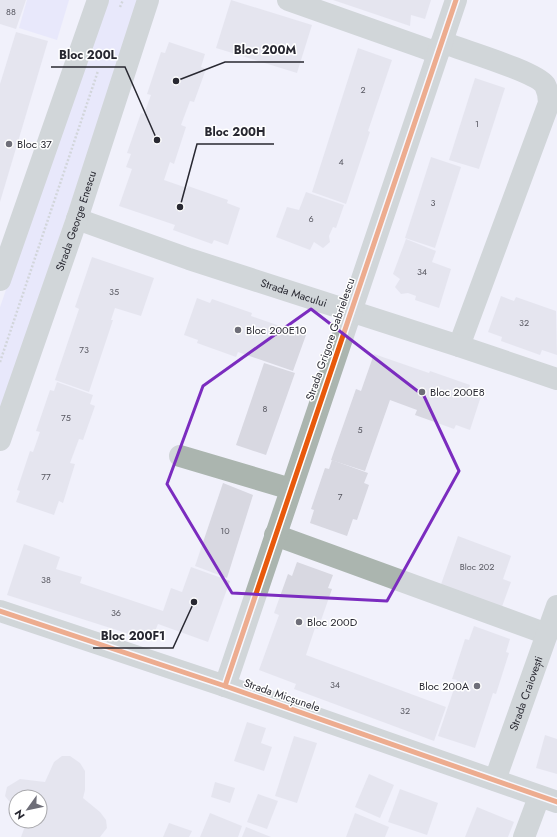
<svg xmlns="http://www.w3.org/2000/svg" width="557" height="837" viewBox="0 0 557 837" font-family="Jost,sans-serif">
  <rect width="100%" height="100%" fill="#f1f1fb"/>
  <!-- green -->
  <g fill="#dedefa">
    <polygon points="27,0 69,0 57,40 19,28"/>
    <polygon points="107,0 140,0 0,411 0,307"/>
  </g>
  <!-- building -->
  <g fill="#d8d8e1">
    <polygon points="0,0 26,0 16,29 0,24"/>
    <polygon points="231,0 312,25 297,73 216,48"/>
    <polygon points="333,0 431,0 425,19 411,15 410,26"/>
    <polygon points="16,32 48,41 0,202 0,84"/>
    <polygon points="169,42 205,54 201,67 206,69 194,102 190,101 181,125 186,127 174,164 170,162 164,180 187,188 188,186 228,200 227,203 240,208 228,245 214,240 212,244 173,230 175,225 119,206 132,169 126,167 131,154 127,153 141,113 144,114 151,95 147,94 161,52 165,53"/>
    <polygon points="358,48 392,60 368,131 370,132 346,204 312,192"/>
    <polygon points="475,78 505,88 479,169 449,160"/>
    <polygon points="431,157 461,167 435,248 405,238"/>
    <polygon points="306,192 344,205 336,228 333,227 329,236 330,242 323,248 314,242 310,250 276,237 287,207 299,210"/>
    <polygon points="406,239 436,251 432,262 451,269 439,308 415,300 416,296 408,293 401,294 395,287 400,279 393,274"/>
    <polygon points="92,257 154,278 141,316 115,308 111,320 113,320 89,392 55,380 79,309 75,307"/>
    <polygon points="501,296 514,301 516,297 556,311 557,355 542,350 540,355 501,341 502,337 488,332"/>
    <polygon points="197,298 210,303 212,299 252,313 251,316 306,335 293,371 238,352 236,357 197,343 198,340 184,335"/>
    <polygon points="374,354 429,373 430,371 470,385 469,388 482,393 470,430 456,425 454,429 415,415 417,410 390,400 365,471 331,460 356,389 361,391"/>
    <polygon points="264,363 295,373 266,455 236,445"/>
    <polygon points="57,382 93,395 90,404 95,406 83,440 79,439 70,463 75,464 63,503 59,501 54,515 16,502 20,491 17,490 30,451 33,452 40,432 36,431 50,390 54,391"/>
    <polygon points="332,460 368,473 364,483 369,485 357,520 353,519 347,536 310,523 314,510 311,509 325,468 329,469"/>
    <polygon points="223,483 253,495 227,578 195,566"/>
    <polygon points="458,536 511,556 503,579 511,582 500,612 439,590"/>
    <polygon points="24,544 60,557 56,569 82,577 80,583 163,611 171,588 182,592 191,567 230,581 208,642 158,624 151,641 7,595"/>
    <polygon points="297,562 333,575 328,588 332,589 318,629 315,628 306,655 446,707 434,741 294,689 296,684 259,670 279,615 274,613 288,574 292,576"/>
    <polygon points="474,626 510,639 506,652 509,653 496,694 493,693 475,748 438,736 457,680 452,679 465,639 469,640"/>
    <polygon points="247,722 266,728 261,743 272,747 264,771 234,761"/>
    <polygon points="545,735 557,739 557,774 536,768"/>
    <polygon points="294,736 317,743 297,803 275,796"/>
    <polygon points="62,756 70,756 80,763 85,771 85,790 83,798 100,812 106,820 107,828 100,837 21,837 27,821 40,821 40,797 16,797 16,810 5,796 7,787 20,779 45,782 54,762"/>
    <polygon points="369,774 394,785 380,818 355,807"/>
    <polygon points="215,782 235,788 230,803 211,797"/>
    <polygon points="400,789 438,803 427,835 388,822"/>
    <polygon points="258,794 278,801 267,829 247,822"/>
    <polygon points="477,807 514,822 508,837 465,837"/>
    <polygon points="210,813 242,826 238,837 200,837"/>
    <polygon points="355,813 389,827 385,837 346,837"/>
    <polygon points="169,823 192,831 189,837 163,837"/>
    <polygon points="246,827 271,837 242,837"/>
  </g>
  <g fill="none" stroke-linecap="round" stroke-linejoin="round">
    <!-- path -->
    <g stroke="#aeb5b4" stroke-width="2.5" stroke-dasharray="2 2" stroke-linecap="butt">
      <polyline points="120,7 123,0"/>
      <polyline points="0,362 98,71"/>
    </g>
    <!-- minor -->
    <g stroke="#abb5af" stroke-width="22">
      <polyline points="288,0 438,53"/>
      <path d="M442 42C461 50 535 71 545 85 548 91 549 97 549 103L459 346"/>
      <path id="s1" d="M77 219 189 259 459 346 557 379"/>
      <polyline points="0,280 98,0"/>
      <path id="s2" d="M0 440 77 219 148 0"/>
      <polyline points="180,456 291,489"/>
      <polyline points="275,535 547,634"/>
      <polyline points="0,611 225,686 557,802"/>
      <polyline points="225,686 456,0"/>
      <path id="s3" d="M495 780 557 606"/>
      <polyline points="524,837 539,797"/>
    </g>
    <defs>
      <g id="cycleway">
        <polyline points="0,611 225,686 557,802"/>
        <polyline points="225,686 456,0"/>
      </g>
    </defs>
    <!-- cycleway casing -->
    <use href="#cycleway" stroke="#fff" stroke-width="8"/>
    <!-- cycleway -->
    <use href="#cycleway" stroke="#e8590c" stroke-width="5"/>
  </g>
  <!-- marked area -->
  <path d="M0 0H557V837H0ZM311 309 424 396 459 471 387 601 232 593 167 484 203 386Z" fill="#f1f1fb" fill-opacity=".55" fill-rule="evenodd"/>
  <path fill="none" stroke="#7b2cbf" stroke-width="3" stroke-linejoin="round" d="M311 309 424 396 459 471 387 601 232 593 167 484 203 386Z"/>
  <!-- markers -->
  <g fill="#6e6e78" stroke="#fff" stroke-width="1.5">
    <circle cx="9" cy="144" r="4"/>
    <circle cx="238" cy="330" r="4"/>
    <circle cx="422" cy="392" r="4"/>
    <circle cx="299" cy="622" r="4"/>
    <circle cx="477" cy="686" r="4"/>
  </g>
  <g text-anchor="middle" stroke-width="3" stroke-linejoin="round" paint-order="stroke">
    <!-- number labels -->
    <g font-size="9" fill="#56565f">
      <text x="11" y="15">88</text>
      <text x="363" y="93">2</text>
      <text x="477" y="127">1</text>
      <text x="341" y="165">4</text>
      <text x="433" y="206">3</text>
      <text x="311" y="222">6</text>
      <text x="422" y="275">34</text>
      <text x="114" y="295">35</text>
      <text x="524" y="326">32</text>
      <text x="84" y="353">73</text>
      <text x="265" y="412">8</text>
      <text x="66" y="421">75</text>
      <text x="360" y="433">5</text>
      <text x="46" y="480">77</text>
      <text x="340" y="500">7</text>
      <text x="225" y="534">10</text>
      <text x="477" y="570">Bloc 202</text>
      <text x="46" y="583">38</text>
      <text x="116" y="616">36</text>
      <text x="335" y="688">34</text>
      <text x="405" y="714">32</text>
    </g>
    <!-- poi labels -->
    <g font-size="11" fill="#282831" stroke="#fff" text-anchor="start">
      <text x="17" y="148">Bloc 37</text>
      <text x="246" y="334">Bloc 200E10</text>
      <text x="430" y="396">Bloc 200E8</text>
      <text x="307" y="626">Bloc 200D</text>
      <text x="469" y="690" text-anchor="end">Bloc 200A</text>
    </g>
    <!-- street labels -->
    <g font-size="11" fill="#282831" stroke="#fff">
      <text dy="4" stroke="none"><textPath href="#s2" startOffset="232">Strada George Enescu</textPath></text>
      <text dy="4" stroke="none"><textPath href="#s1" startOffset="229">Strada Macului</textPath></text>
      <text transform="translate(330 339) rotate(-71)" y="4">Strada Grigore Gabrielescu</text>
      <text dy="4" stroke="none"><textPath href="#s3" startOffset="92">Strada Craiovești</textPath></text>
      <text transform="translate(282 695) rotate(19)" y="4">Strada Micșunele</text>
    </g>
  </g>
  <!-- callouts -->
  <path fill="none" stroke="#282831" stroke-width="1.5" d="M176 81L225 62H304M157 140L125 67H51M180 207L197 144H274M194 602L173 648H93"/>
  <g fill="#282831" stroke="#fff" stroke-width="1.5">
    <circle cx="176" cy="81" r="4"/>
    <circle cx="157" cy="140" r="4"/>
    <circle cx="180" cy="207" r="4"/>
    <circle cx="194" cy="602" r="4"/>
  </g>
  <g font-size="12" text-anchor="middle" font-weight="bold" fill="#282831" stroke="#fff" stroke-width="3" stroke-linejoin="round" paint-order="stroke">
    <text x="265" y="54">Bloc 200M</text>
    <text x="88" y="59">Bloc 200L</text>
    <text x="235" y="136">Bloc 200H</text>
    <text x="133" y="640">Bloc 200F1</text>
  </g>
  <!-- north arrow -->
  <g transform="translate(28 809) rotate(237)"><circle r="19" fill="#ffffff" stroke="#a9a9ad"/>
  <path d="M0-3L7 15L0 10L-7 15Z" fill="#6e6e78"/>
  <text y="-6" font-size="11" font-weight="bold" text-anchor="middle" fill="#282831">N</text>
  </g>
</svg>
